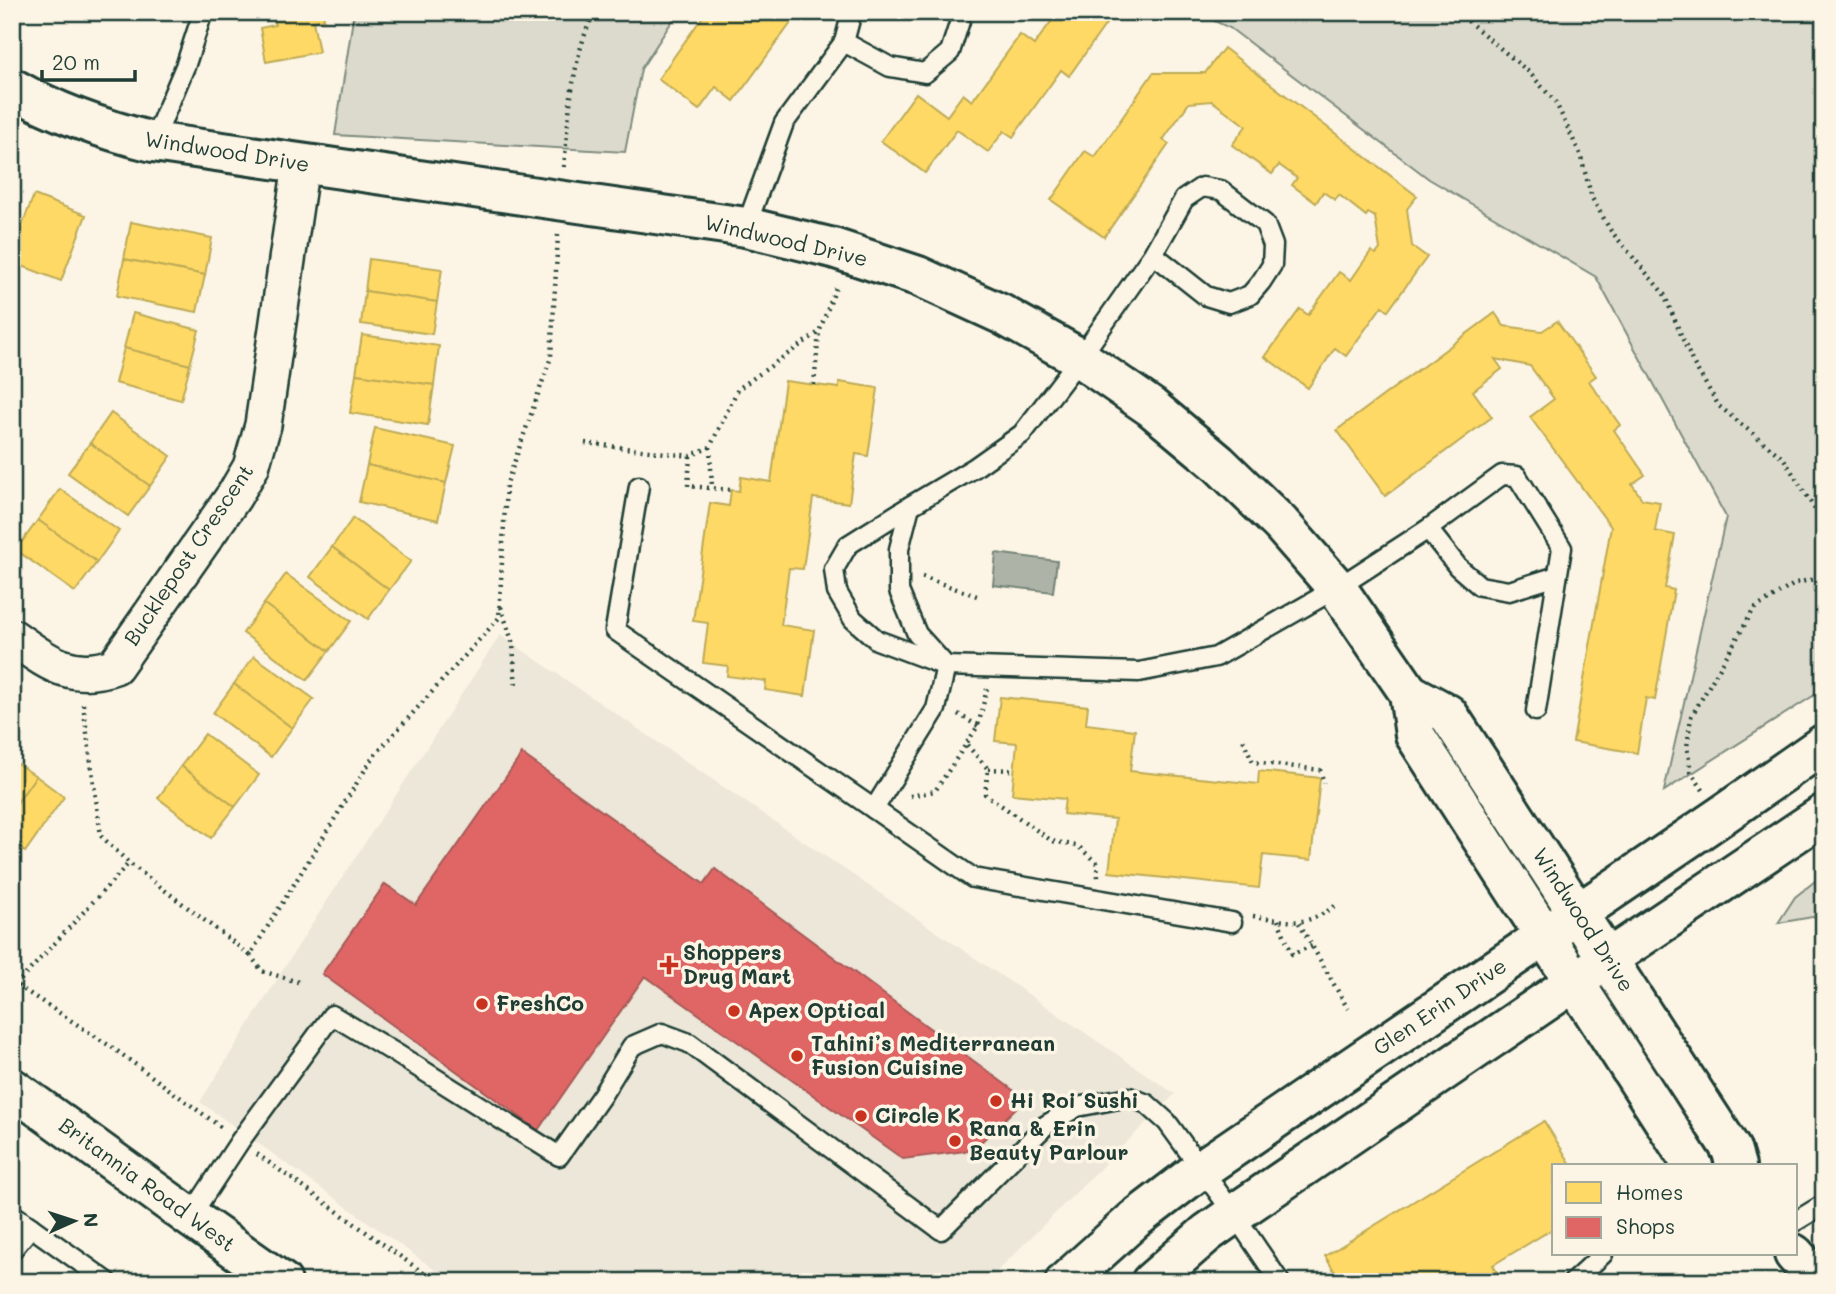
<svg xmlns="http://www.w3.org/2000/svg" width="1836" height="1294" viewBox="0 0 1836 1294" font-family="Mali,sans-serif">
  <rect width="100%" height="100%" fill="#fcf5e5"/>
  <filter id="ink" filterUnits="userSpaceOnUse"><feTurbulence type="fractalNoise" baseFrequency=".0143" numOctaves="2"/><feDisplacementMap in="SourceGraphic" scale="14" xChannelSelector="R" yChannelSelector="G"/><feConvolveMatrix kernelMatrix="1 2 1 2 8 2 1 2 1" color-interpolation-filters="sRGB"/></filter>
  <g filter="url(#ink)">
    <!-- built -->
    <polygon fill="#ece7d8" points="500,635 1175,1094 986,1282 452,1282 200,1102 305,935"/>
    <!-- green -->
    <g fill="#dcdacc" stroke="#7e8c80" stroke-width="2">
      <polygon points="354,12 678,12 641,69 625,152 335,135"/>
      <polygon points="1195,12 1824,12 1824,689 1664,791 1726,517 1596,277 1429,179 1230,28"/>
      <polygon points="1824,874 1824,915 1778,923 1795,897"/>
    </g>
    <!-- water -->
    <polygon fill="#aeb3a7" stroke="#758479" stroke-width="2" points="996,553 1057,561 1053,592 993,585"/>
    <!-- homes -->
    <g fill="#ffd966" stroke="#bcaa57" stroke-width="2">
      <polygon points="272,12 323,12 324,19 313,21 319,52 266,62 260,28 275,25"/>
      <polygon points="706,12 799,12 734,101 716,87 699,110 658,79"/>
      <polygon points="1058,12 1096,12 1108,21 1069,76 1061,70 1013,137 1004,131 988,152 957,130 925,173 881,141 916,93 947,116 963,94 972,101 1020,35 1034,45"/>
      <polygon points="1224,48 1417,196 1407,209 1412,246 1427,257 1388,311 1382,306 1346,356 1335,348 1308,388 1265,357 1300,309 1308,315 1339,272 1351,280 1371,251 1376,254 1380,249 1375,217 1368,213 1366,216 1339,195 1335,200 1323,192 1316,203 1292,185 1297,178 1279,165 1272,174 1232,145 1246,126 1212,101 1189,103 1163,140 1169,144 1104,237 1051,200 1085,151 1095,157 1153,73 1205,73"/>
      <polygon points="34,195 86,215 61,281 12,262 12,250"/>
      <polygon points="131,222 212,238 205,275 124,259"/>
      <polygon points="124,259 205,275 197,312 117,296"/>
      <polygon points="369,259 442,269 437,302 365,291"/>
      <polygon points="365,291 437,302 432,334 361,324"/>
      <polygon points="133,313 199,330 190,365 124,348"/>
      <polygon points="1495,313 1504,326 1542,331 1557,321 1596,376 1589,381 1620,425 1614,430 1645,475 1632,484 1642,499 1660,502 1655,531 1675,535 1665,588 1674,590 1655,700 1646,698 1637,753 1573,742 1611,527 1530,417 1554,399 1530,366 1495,359 1502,369 1473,391 1492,417 1385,496 1337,430"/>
      <polygon points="362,335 439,346 434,385 356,374"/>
      <polygon points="124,348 190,365 181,400 115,383"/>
      <polygon points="356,374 434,385 428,425 350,413"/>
      <polygon points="785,381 839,388 839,382 878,388 868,456 856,454 849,503 813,498 803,569 789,568 781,625 814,630 805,696 765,690 766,681 727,676 728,666 703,663 708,623 693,621 710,503 729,506 731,490 739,491 741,477 771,482"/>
      <polygon points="111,413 171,456 150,486 90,443"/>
      <polygon points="375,428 455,446 446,483 367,465"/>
      <polygon points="90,443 150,486 128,516 68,473"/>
      <polygon points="367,465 446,483 438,520 359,502"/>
      <polygon points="60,489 119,531 97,562 38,520"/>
      <polygon points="353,518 411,561 389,590 332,547"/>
      <polygon points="38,520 97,562 75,592 16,550"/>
      <polygon points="332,547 389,590 368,619 310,577"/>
      <polygon points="286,574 351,621 329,651 264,604"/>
      <polygon points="264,604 329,651 307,680 243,633"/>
      <polygon points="254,656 314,699 292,728 234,684"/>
      <polygon points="234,684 292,728 271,757 213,713"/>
      <polygon points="1000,697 1088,706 1086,724 1135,730 1130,771 1258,784 1259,771 1320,778 1311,860 1263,855 1259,888 1109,872 1115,819 1063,814 1065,799 1012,794 1017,743 995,741"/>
      <polygon points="205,734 259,775 235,807 181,766"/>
      <polygon points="12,760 36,776 12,810"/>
      <polygon points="181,766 235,807 211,838 158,798"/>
      <polygon points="36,776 64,797 25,852 12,842 12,810"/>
      <polygon points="1544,1121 1572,1166 1554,1166 1554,1228 1493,1265 1501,1280 1498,1282 1341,1282 1325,1256"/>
    </g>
    <!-- shops -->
    <polygon fill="#e06666" stroke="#a65a57" stroke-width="2" points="522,754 704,884 715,869 1025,1099 973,1150 903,1159 645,976 538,1130 322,974 385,884 416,905"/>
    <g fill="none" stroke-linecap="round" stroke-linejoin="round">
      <defs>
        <g id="service">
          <polyline points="844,42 890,67 925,73 950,52 960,21 958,12"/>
          <polyline points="153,142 186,64 203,12"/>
          <polyline points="746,227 784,123 844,42 852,12"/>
          <polyline points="1153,254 1206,296 1229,303 1250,295 1261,282 1272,265 1273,245 1265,224 1221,190 1202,187 1184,199 1153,254 1080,358 1022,434 974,468 910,506 899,549 899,591 917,634 946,666 1139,672 1216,657 1337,588 1428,529 1502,475 1517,476 1562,548 1536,711"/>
          <polyline points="639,486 615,630 874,809 936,709 946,666 877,640 853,619 837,592 834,569 848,545 910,506"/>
          <polyline points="1428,529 1458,567 1480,586 1509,591 1557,576"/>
          <polyline points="874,809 973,878 1232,922"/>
          <polyline points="12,1214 31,1227"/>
          <polyline points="190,1217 240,1141 332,1015 397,1054 559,1156 602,1095 632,1046 662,1033 689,1043 941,1230 1046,1125 1077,1107 1129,1097 1147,1104 1167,1122 1234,1214 1280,1282"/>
          <polyline points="1796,1221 1824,1204"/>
          <polyline points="12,1250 31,1227 108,1282"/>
          <polyline points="1573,1282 1603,1254"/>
        </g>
        <path id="minor" d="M12 637C47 661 70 682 115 666L234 496 251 467 263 425 301 164"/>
        <g id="tertiary">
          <path d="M12 88C56 113 105 130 153 142L746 227 833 248 918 276 1001 314 1080 358 1151 407 1218 463 1280 523 1337 588 1409 693 1415 735 1693 1166"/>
          <polyline points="1409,693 1448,714 1731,1149 1736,1166"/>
          <polyline points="1794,1254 1819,1282"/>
          <polyline points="1065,1282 1134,1220 1193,1175 1721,816 1824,744"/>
          <polyline points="1151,1282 1207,1233 1234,1214 1608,959 1824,814"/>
        </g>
        <polyline id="secondary" points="12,1088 190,1217 282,1282"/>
      </defs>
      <!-- service casing -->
      <use href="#service" stroke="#1f3d34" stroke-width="23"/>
      <!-- minor casing -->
      <use href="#minor" stroke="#1f3d34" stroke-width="40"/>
      <!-- tertiary casing -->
      <use href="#tertiary" stroke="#1f3d34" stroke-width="44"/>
      <!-- secondary casing -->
      <use href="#secondary" stroke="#1f3d34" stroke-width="44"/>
      <!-- path -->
      <g stroke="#1f3d34" stroke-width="4.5" stroke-dasharray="2 5" stroke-linecap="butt">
        <polyline points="1457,12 1530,73 1556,103 1580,154 1592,198 1611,231 1664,294 1692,361 1719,406 1784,459 1822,521 1824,562"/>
        <path d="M564 167C569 114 571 61 594 12"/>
        <polyline points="814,385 819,332"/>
        <polyline points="585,443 690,456 710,447 738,389 819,332 837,285"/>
        <polyline points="710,447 712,487"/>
        <polyline points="690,456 688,486 731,490"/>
        <polyline points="922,577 980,597"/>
        <polyline points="501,607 513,644 516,688"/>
        <polyline points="83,704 101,836 129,863 250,955 373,757 499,618 506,486 551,357 558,235"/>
        <polyline points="958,714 978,726"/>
        <polyline points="1243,740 1253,762 1320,770 1324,783"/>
        <polyline points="967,745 988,769 985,794 1052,841 1078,846 1097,863 1098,878"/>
        <polyline points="988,769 1011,770"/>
        <polyline points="1703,790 1691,772 1687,747 1691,717 1754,609 1796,583 1824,577"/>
        <polyline points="910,796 935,791 978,726 987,689"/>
        <path d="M1253 916C1290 921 1302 929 1335 906"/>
        <polyline points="1278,920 1292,954 1312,946"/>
        <polyline points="1299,923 1348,1009"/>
        <polyline points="250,955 262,971 298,982"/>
        <polyline points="12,982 113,1048 222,1128"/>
        <polyline points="16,985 129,863"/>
        <polyline points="257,1154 436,1282"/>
      </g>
      <!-- service -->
      <use href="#service" stroke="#fcf5e5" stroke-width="18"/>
      <!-- minor -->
      <use href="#minor" stroke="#fcf5e5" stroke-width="35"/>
      <!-- tertiary -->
      <use href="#tertiary" stroke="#fcf5e5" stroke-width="38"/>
      <!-- secondary -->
      <use href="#secondary" stroke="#fcf5e5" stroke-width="38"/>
    </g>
  </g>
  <!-- markers -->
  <g fill="#c8321e" stroke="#fcf5e5" stroke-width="2.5">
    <path d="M665.5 954.5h7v7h7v7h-7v7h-7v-7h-7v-7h7z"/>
    <circle cx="482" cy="1004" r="7"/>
    <circle cx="734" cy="1011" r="7"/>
    <circle cx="797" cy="1056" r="7"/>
    <circle cx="996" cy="1101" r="7"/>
    <circle cx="861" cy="1116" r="7"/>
    <circle cx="955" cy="1141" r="7"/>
  </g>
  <g text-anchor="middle" stroke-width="7" stroke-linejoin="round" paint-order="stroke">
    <!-- street labels -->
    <g font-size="21" fill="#1f3d34" stroke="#fcf5e5">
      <text transform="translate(227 152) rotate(9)" y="7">Windwood Drive</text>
      <text transform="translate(786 241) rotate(13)" y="7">Windwood Drive</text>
      <text transform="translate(189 555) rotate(-56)" y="7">Bucklepost Crescent</text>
      <text transform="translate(1583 920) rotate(57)" y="7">Windwood Drive</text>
      <text transform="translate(1440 1007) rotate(-34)" y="7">Glen Erin Drive</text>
      <text transform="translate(147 1185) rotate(36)" y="7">Britannia Road West</text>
    </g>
    <!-- poi labels -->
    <g font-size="21" font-weight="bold" fill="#1f3d34" stroke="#fcf5e5" text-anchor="start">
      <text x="683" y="960">Shoppers<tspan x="683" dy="24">Drug Mart</tspan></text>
      <text x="496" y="1011">FreshCo</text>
      <text x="748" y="1018">Apex Optical</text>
      <text x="811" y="1051">Tahini’s Mediterranean<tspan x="811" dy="24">Fusion Cuisine</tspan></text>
      <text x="1010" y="1108">Hi Roi Sushi</text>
      <text x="875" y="1123">Circle K</text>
      <text x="969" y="1136">Rana &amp; Erin<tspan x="969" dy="24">Beauty Parlour</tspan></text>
    </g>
  </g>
  <!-- margin -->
  <rect width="1836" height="1294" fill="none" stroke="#fcf5e5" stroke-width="42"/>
  <rect x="21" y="21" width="1794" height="1252" fill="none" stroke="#1f3d34" stroke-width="2.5" filter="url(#ink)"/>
  <!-- legend -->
  <rect x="1552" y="1164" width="245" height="91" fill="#fcf5e5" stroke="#a4ab9e" stroke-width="2"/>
  <rect x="1566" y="1182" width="35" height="21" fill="#ffd966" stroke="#a4ab9e" stroke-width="2"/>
  <text x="1616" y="1200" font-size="21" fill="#1f3d34">Homes</text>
  <rect x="1566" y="1217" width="35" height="21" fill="#e06666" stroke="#a4ab9e" stroke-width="2"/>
  <text x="1616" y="1234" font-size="21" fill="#1f3d34">Shops</text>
  <!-- north arrow -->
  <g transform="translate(74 1221) rotate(87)" stroke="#fcf5e5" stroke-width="5" paint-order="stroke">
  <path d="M0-5L12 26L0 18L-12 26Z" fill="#1f3d34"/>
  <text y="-10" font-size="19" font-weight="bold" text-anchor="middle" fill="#1f3d34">N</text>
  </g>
  <!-- scale -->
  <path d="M42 70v10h93v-10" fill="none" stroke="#1f3d34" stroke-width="3.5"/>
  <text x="52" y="70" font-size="21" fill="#1f3d34" stroke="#fcf5e5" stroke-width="5" paint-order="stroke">20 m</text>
</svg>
